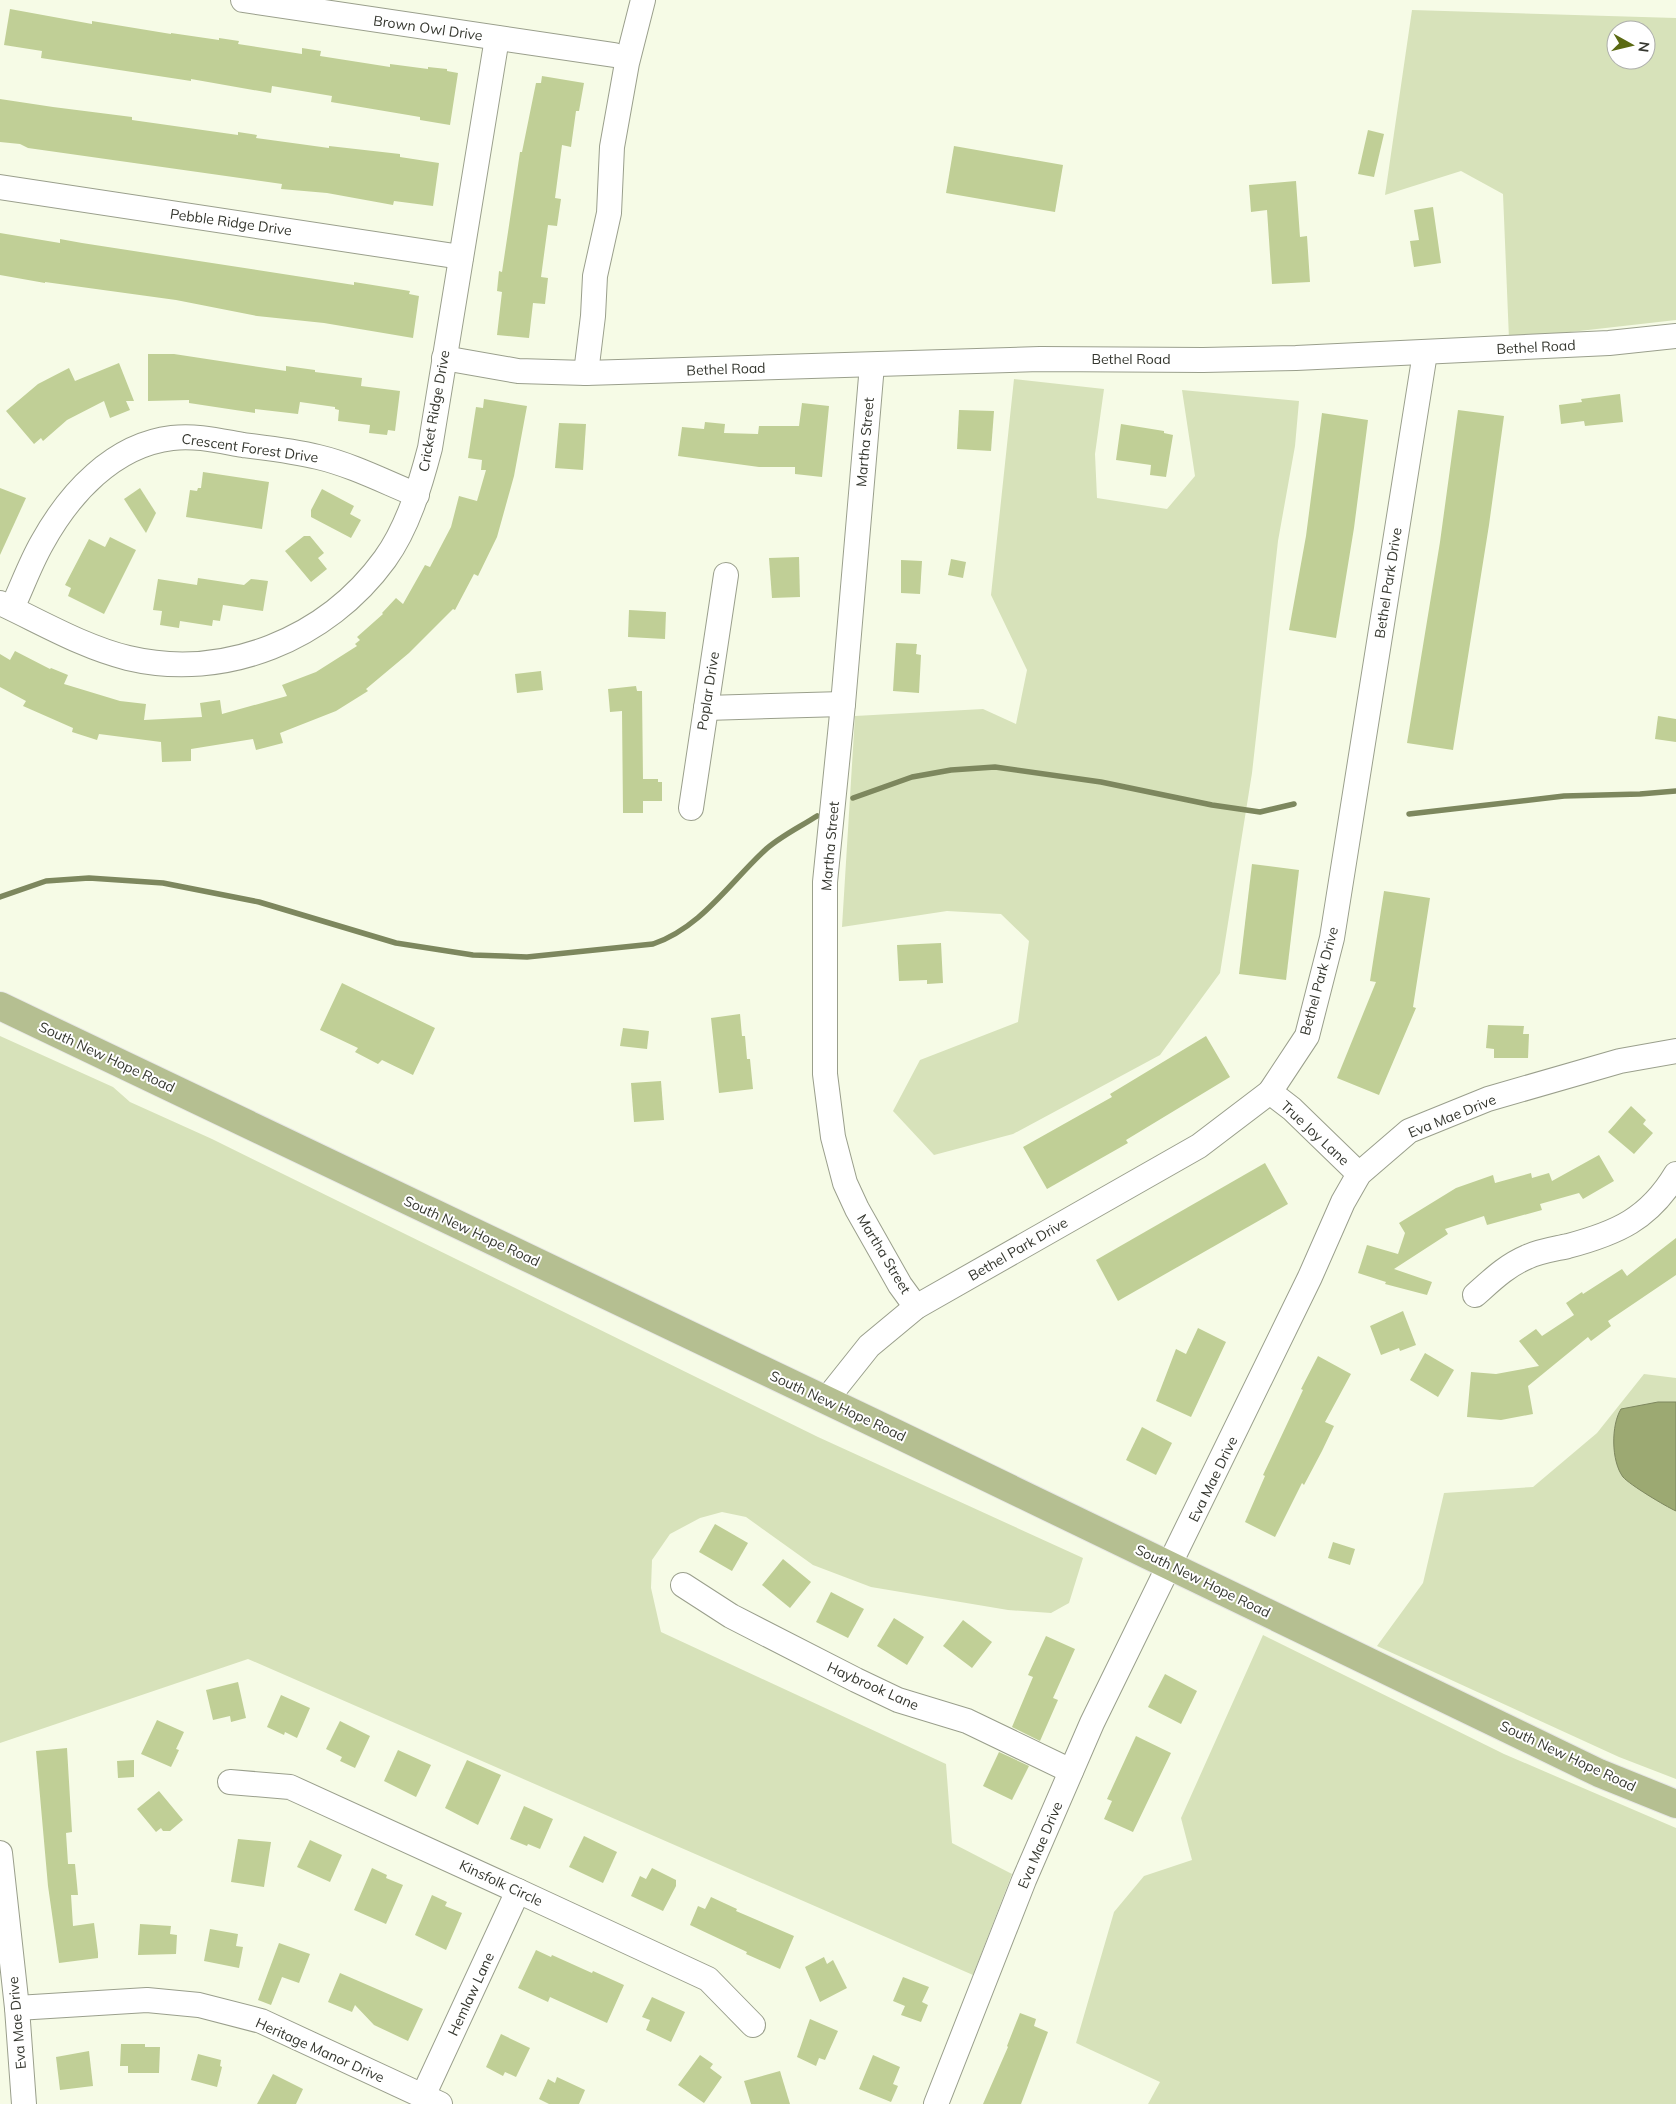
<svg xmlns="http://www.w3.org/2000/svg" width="1676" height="2104" viewBox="0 0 1676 2104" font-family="Mulish,sans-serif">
  <rect width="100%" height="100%" fill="#f6fbe6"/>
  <!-- green -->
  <g fill="#d7e2ba" fill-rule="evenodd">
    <path d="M1412 10 1676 18V320L1509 339 1503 194 1461 171 1385 195ZM1616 30H1646V60H1616Z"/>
    <polygon points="1014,379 1104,389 1095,454 1097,498 1167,509 1195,476 1182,390 1299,401 1295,446 1278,541 1252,773 1220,973 1160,1055 1013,1134 934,1155 893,1111 920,1060 1018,1022 1029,941 1001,914 947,911 842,927 855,716 983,709 1016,724 1027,670 991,595"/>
    <polygon points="0,1036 113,1087 130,1102 212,1139 818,1437 1083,1558 1069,1603 1051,1613 1008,1610 871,1587 813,1565 746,1517 722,1512 700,1518 670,1534 652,1560 651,1588 661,1632 946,1764 952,1843 1012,1874 973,1975 248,1659 0,1743"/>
    <polygon points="1644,1374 1676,1378 1676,1779 1619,1757 1377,1646 1423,1583 1444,1493 1533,1487 1597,1433"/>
    <polygon points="1263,1635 1504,1754 1676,1828 1676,2104 1148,2104 1160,2082 1076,2043 1114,1912 1144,1876 1192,1860 1181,1818"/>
  </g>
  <!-- water -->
  <path fill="#9ca972" stroke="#7d875e" d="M1658 1402H1676V1511C1665 1506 1630 1485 1623 1477 1611 1461 1611 1425 1621 1409Z"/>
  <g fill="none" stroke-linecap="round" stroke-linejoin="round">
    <!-- stream -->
    <g stroke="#7d875e" stroke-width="5.5">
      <polyline points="853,798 912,777 951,770 995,767 1101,782 1212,805 1260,812 1294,804"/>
      <polyline points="1409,814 1564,796 1640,794 1676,791"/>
      <path d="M0 897 46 881 89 878 163 883 259 902 396 943 473 955 527 957 653 944C700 928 728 885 763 852 777 838 800 827 817 816"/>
    </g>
  </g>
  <!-- building -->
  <g fill="#c0cf96">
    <polygon points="10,9 92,24 92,21 171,34 171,33 219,40 219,38 239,41 238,44 302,54 302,48 321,51 320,56 390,67 390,64 428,69 428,67 447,69 447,71 458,73 450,125 420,120 420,117 331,102 332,96 272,86 271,93 191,79 191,81 41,58 42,51 4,45"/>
    <polygon points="542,76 584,83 579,111 576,111 571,147 562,145 555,198 561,199 557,226 548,225 541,277 548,278 545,304 533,303 529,338 497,335 502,292 497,291 499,271 502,272 520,152 522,152 536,83 541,83"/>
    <polygon points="0,99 53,107 132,117 132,120 238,135 238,132 257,135 256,138 329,148 329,146 400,154 400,157 439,163 433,206 394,201 393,205 327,193 281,189 282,184 28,148 20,144 0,142"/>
    <polygon points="1368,130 1384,134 1374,177 1358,174"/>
    <polygon points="954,146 1063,165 1055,212 946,193"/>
    <polygon points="1296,181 1300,237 1307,236 1310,282 1272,284 1267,210 1251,212 1249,185"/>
    <polygon points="1433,207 1441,263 1414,267 1410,241 1419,240 1414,210"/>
    <polygon points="0,233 60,243 60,239 82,243 354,285 354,282 410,291 409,294 419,296 413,338 324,323 257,316 176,300 45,282 45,283 0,275"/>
    <polygon points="148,354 174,354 286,371 286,366 315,370 315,372 362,378 361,386 400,391 395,431 388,430 387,435 369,433 370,425 338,421 339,410 335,409 335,407 300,402 298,414 255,409 255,413 189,403 189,400 148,401"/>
    <polygon points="119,363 134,401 126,401 130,410 110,418 104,401 67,420 43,441 41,438 34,444 6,411 38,384 69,368 75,381"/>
    <polygon points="1620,394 1623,422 1585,426 1584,421 1561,424 1559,405 1582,402 1581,399"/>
    <polygon points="484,399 527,406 514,476 497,537 478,576 474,574 455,610 453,609 409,653 366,689 368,691 336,711 280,733 283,743 256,750 253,739 191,749 191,761 162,762 161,742 99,734 97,740 72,732 73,728 23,706 26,701 0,687 0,654 10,660 15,651 50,669 51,668 68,675 64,684 120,701 146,704 144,720 202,717 200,703 220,700 222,714 287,696 282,685 316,672 357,646 355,644 360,640 357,637 383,614 382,613 396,598 403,604 425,565 430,567 451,527 459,496 477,501 486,470 481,470 482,460 468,458 476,407 483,408"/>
    <polygon points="802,403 829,406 822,477 795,474 795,467 759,467 678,456 682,427 704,429 705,422 725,424 724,433 758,434 759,426 799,426"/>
    <polygon points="959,410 994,411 991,451 957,449"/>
    <polygon points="1458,410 1504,416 1489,525 1453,750 1407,743 1440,542"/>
    <polygon points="1322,413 1368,420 1354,528 1336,638 1289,630 1306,536"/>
    <polygon points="559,423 586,424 583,470 555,468"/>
    <polygon points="1121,424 1164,431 1164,433 1173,435 1166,477 1150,475 1151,465 1116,460"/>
    <polygon points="203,472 269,482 262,529 186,517 190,490 197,491 198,488 201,488"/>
    <polygon points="0,488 26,498 0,555"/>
    <polygon points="140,488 156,513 146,533 124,499"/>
    <polygon points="322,489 354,506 350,514 361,520 351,538 311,517 311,510"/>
    <polygon points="304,536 310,536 324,553 318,558 327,569 311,582 285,551"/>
    <polygon points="110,537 136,550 104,614 68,596 71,588 65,585 89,539 105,547"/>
    <polygon points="799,557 800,597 772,598 769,558"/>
    <polygon points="951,559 966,562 963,578 948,575"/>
    <polygon points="901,560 922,561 920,594 901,593"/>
    <polygon points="198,578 244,585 251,579 268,581 263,611 223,605 220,621 213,620 212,626 180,621 179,628 160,625 162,611 153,610 158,579 197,585"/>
    <polygon points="629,610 666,612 665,639 628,637"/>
    <polygon points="896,643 917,644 916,654 921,655 919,693 893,691"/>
    <polygon points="541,671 543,690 517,693 515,674"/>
    <polygon points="636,686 637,691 642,691 643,779 658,779 658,782 662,782 662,801 643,801 643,813 623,813 622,711 610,712 608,689"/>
    <polygon points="1658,716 1676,719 1676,742 1655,739"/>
    <polygon points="1252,864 1299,870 1286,980 1239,974"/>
    <polygon points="1384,891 1430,898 1413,1007 1416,1008 1379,1095 1337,1078 1376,982 1370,981"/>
    <polygon points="941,943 943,983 927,984 927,980 899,981 897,945"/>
    <polygon points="342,983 435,1028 413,1075 382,1060 378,1064 355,1052 358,1048 320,1030"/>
    <polygon points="740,1014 742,1036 745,1036 747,1059 750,1059 753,1089 719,1093 711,1018"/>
    <polygon points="1488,1025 1524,1026 1523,1034 1529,1034 1528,1058 1494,1058 1494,1049 1486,1048"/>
    <polygon points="623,1028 649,1031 647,1049 620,1046"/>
    <polygon points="1206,1036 1230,1077 1126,1140 1128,1143 1047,1189 1023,1147 1112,1097 1110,1094"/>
    <polygon points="661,1081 664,1120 634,1122 631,1083"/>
    <polygon points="1631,1106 1646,1120 1643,1124 1653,1133 1634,1154 1608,1132"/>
    <polygon points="1599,1155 1614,1181 1583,1199 1579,1193 1540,1204 1542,1210 1487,1225 1484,1216 1445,1229 1448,1234 1394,1269 1432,1282 1427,1295 1385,1284 1386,1282 1358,1273 1367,1245 1398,1254 1405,1233 1399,1223 1456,1188 1493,1175 1495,1183 1531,1173 1532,1178 1549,1173 1552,1181"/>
    <polygon points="1265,1163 1288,1204 1118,1301 1096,1260"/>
    <polygon points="1676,1238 1676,1275 1608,1321 1611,1326 1591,1341 1588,1337 1528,1386 1533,1414 1501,1420 1467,1417 1471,1372 1496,1374 1539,1366 1519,1341 1536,1329 1542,1336 1574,1315 1566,1303 1582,1292 1583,1294 1622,1269 1627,1276"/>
    <polygon points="1403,1311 1416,1345 1400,1351 1399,1348 1381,1355 1370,1326"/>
    <polygon points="1198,1328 1226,1342 1191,1417 1156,1401 1176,1349 1186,1354"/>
    <polygon points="1425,1353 1454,1370 1438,1397 1410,1380"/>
    <polygon points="1318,1356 1351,1374 1325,1422 1334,1426 1322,1451 1304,1485 1302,1483 1275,1537 1245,1522 1265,1476 1263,1475 1303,1390 1301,1389"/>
    <polygon points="1142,1427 1172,1443 1156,1475 1126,1460"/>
    <polygon points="715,1524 748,1543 732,1571 699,1552"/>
    <polygon points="1333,1542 1355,1549 1350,1565 1328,1558"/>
    <polygon points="783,1559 811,1582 790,1608 762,1585"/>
    <polygon points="831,1592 864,1609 848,1638 816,1622"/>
    <polygon points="894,1618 924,1637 907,1665 877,1646"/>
    <polygon points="963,1620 992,1642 972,1668 943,1646"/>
    <polygon points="1046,1636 1075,1649 1053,1698 1058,1700 1040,1741 1012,1727 1033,1677 1028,1675"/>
    <polygon points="1165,1674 1197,1691 1181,1724 1148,1707"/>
    <polygon points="238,1682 246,1718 231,1722 230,1716 213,1720 206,1690"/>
    <polygon points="281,1695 310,1708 297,1738 285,1732 284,1735 267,1727"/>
    <polygon points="157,1720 184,1732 176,1749 179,1750 171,1767 141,1754"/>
    <polygon points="340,1721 370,1736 355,1768 340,1761 342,1757 326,1749"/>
    <polygon points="1136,1736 1171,1753 1133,1832 1104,1819 1112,1801 1107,1799"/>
    <polygon points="67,1748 72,1832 66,1833 68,1864 75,1864 78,1895 71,1895 73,1926 94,1923 98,1953 98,1958 59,1963 48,1886 36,1751"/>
    <polygon points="398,1750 431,1765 416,1797 384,1781"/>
    <polygon points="999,1752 1029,1766 1012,1800 983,1786"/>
    <polygon points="134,1760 134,1777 118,1778 117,1761"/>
    <polygon points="467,1760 501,1775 478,1825 445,1808"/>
    <polygon points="159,1791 183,1820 170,1831 163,1831 161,1828 156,1832 137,1809"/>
    <polygon points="524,1806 553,1819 540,1849 528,1844 527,1846 510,1839"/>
    <polygon points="584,1836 617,1852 603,1883 569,1867"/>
    <polygon points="238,1839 271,1842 264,1887 231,1882"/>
    <polygon points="310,1840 342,1855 330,1882 297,1867"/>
    <polygon points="372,1868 387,1875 386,1878 403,1885 386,1924 354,1910"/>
    <polygon points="652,1868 676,1880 676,1886 663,1911 631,1896 640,1876 646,1879"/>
    <polygon points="432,1895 447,1902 445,1906 462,1913 446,1950 415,1935"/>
    <polygon points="711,1897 737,1909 736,1911 794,1936 780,1969 746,1954 747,1952 690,1925 698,1906 705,1909"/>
    <polygon points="140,1924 171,1926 170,1934 177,1935 176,1954 138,1955"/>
    <polygon points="210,1929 238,1934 236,1946 243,1947 239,1968 204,1961"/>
    <polygon points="279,1943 310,1954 299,1983 282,1977 271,2005 258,2000"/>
    <polygon points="536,1950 551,1957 552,1955 592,1973 593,1971 624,1985 607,2023 550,1997 548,2002 518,1988"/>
    <polygon points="824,1957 827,1964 833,1960 847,1988 820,2002 805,1967"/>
    <polygon points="340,1973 423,2009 408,2041 374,2025 355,2005 352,2012 328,2002"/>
    <polygon points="903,1977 929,1987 922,2002 928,2005 921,2022 901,2015 905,2006 893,2001"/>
    <polygon points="652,1997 685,2012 671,2042 646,2030 650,2020 642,2017"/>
    <polygon points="1020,2013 1036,2019 1034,2026 1048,2032 1021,2104 983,2104 1008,2047 1007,2046"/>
    <polygon points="810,2019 838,2031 825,2060 819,2058 816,2066 797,2057"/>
    <polygon points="501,2034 530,2048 516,2077 505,2072 503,2076 486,2067"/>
    <polygon points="121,2044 145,2044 145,2047 160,2047 159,2073 128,2073 128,2066 120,2066"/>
    <polygon points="89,2051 93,2086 60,2090 56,2057"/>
    <polygon points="198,2054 221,2060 220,2066 222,2067 217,2087 191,2080"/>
    <polygon points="700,2055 713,2064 710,2068 722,2077 704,2103 678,2085"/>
    <polygon points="873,2055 900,2067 893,2084 898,2086 891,2102 859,2089"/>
    <polygon points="780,2071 790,2104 751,2104 744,2081"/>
    <polygon points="273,2074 303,2089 296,2104 257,2104"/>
    <polygon points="557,2077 585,2090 579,2104 549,2104 539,2099 548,2079 555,2083"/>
  </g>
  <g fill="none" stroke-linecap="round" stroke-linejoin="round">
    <defs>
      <g id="minor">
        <polyline points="243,0 614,55"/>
        <polyline points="0,187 461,257"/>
        <polyline points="444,358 518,371 586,373 1040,359 1203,360 1296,358 1609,343 1676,336"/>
        <polyline points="872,365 843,704 825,882 825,1074 833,1137 845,1183 857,1209 900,1285 916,1307"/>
        <polyline points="586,373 593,316 595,276 609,213 612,147 627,63 643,0"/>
        <path d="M0 603C41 622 83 647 128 658 225 681 327 639 385 559 408 527 420 486 430 448L497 38"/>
        <path d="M12 608C22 587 30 564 42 543 69 494 113 445 172 438 196 435 220 441 243 445 268 448 294 451 318 457 352 465 385 482 417 495"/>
        <polyline points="706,708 843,704"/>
        <polyline points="691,808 726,575"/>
        <polyline points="1270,1092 1292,1109 1359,1174"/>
        <path d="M1475 1295C1492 1280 1506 1266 1527 1257 1540 1251 1555 1249 1568 1246 1617 1233 1649 1219 1676 1174"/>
        <polyline points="826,1400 869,1346 916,1307 1199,1146 1270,1092 1307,1036 1332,938 1425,353"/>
        <polyline points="683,1585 731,1616 856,1680 898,1700 967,1721 1071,1771"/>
        <polyline points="230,1782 290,1787 518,1891 708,1979 753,2025"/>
        <polyline points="0,1853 17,2008 24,2104"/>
        <polyline points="17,2008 147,2000 199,2005 261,2021 440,2104"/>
        <polyline points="423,2096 518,1891"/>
        <polyline points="936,2104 1024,1880 1092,1723 1310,1277 1343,1202 1359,1174 1409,1131 1488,1099 1620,1061 1676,1051"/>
      </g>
      <polyline id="primary" points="0,1006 895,1433 1599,1773 1676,1804"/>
    </defs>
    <!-- minor casing -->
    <use href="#minor" stroke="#9a9f8c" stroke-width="26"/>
    <!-- primary casing -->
    <use href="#primary" stroke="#e7e7e6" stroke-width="30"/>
    <!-- minor -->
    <use href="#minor" stroke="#fff" stroke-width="24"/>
    <!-- primary -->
    <use href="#primary" stroke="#b5bf91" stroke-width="28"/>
  </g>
  <g text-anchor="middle" stroke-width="4" stroke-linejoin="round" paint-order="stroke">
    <!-- street labels -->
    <g font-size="14" fill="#35372f" stroke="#fff">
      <text transform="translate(428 28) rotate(8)" y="5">Brown Owl Drive</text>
      <text transform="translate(231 222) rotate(8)" y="5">Pebble Ridge Drive</text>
      <text transform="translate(1536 347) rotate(-3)" y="5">Bethel Road</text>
      <text x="1131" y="364">Bethel Road</text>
      <text transform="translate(726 369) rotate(-2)" y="5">Bethel Road</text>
      <text transform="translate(434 411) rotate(-80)" y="5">Cricket Ridge Drive</text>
      <text transform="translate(865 442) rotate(-85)" y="5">Martha Street</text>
      <text transform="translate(250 448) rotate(8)" y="5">Crescent Forest Drive</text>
      <text transform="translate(1388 583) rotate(-81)" y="5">Bethel Park Drive</text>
      <text transform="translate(708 691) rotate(-81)" y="5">Poplar Drive</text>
      <text transform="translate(830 846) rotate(-85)" y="5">Martha Street</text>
      <text transform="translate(1319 981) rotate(-75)" y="5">Bethel Park Drive</text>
      <text transform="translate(107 1057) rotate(25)" y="5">South New Hope Road</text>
      <text transform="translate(1452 1116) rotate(-22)" y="5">Eva Mae Drive</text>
      <text transform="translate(1315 1133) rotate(43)" y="5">True Joy Lane</text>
      <text transform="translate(472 1231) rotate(25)" y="5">South New Hope Road</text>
      <text transform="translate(1018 1249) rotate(-30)" y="5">Bethel Park Drive</text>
      <text transform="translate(884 1254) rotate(59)" y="5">Martha Street</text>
      <text transform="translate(838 1406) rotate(25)" y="5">South New Hope Road</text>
      <text transform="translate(1213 1479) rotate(-64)" y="5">Eva Mae Drive</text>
      <text transform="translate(1203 1581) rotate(26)" y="5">South New Hope Road</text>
      <text transform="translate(873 1686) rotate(24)" y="5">Haybrook Lane</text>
      <text transform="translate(1568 1756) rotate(25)" y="5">South New Hope Road</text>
      <text transform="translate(1040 1845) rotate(-67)" y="5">Eva Mae Drive</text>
      <text transform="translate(501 1883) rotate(25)" y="5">Kinsfolk Circle</text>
      <text transform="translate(471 1994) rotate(-65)" y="5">Hemlaw Lane</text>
      <text transform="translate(17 2023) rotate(-95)" y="5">Eva Mae Drive</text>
      <text transform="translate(320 2050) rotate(24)" y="5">Heritage Manor Drive</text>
    </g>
  </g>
  <!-- north arrow -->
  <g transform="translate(1631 45) rotate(98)"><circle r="24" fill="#ffffff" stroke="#aeafac"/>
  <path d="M0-4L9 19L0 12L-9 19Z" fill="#5a6912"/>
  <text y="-8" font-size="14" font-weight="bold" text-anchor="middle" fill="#35372f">N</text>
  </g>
</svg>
